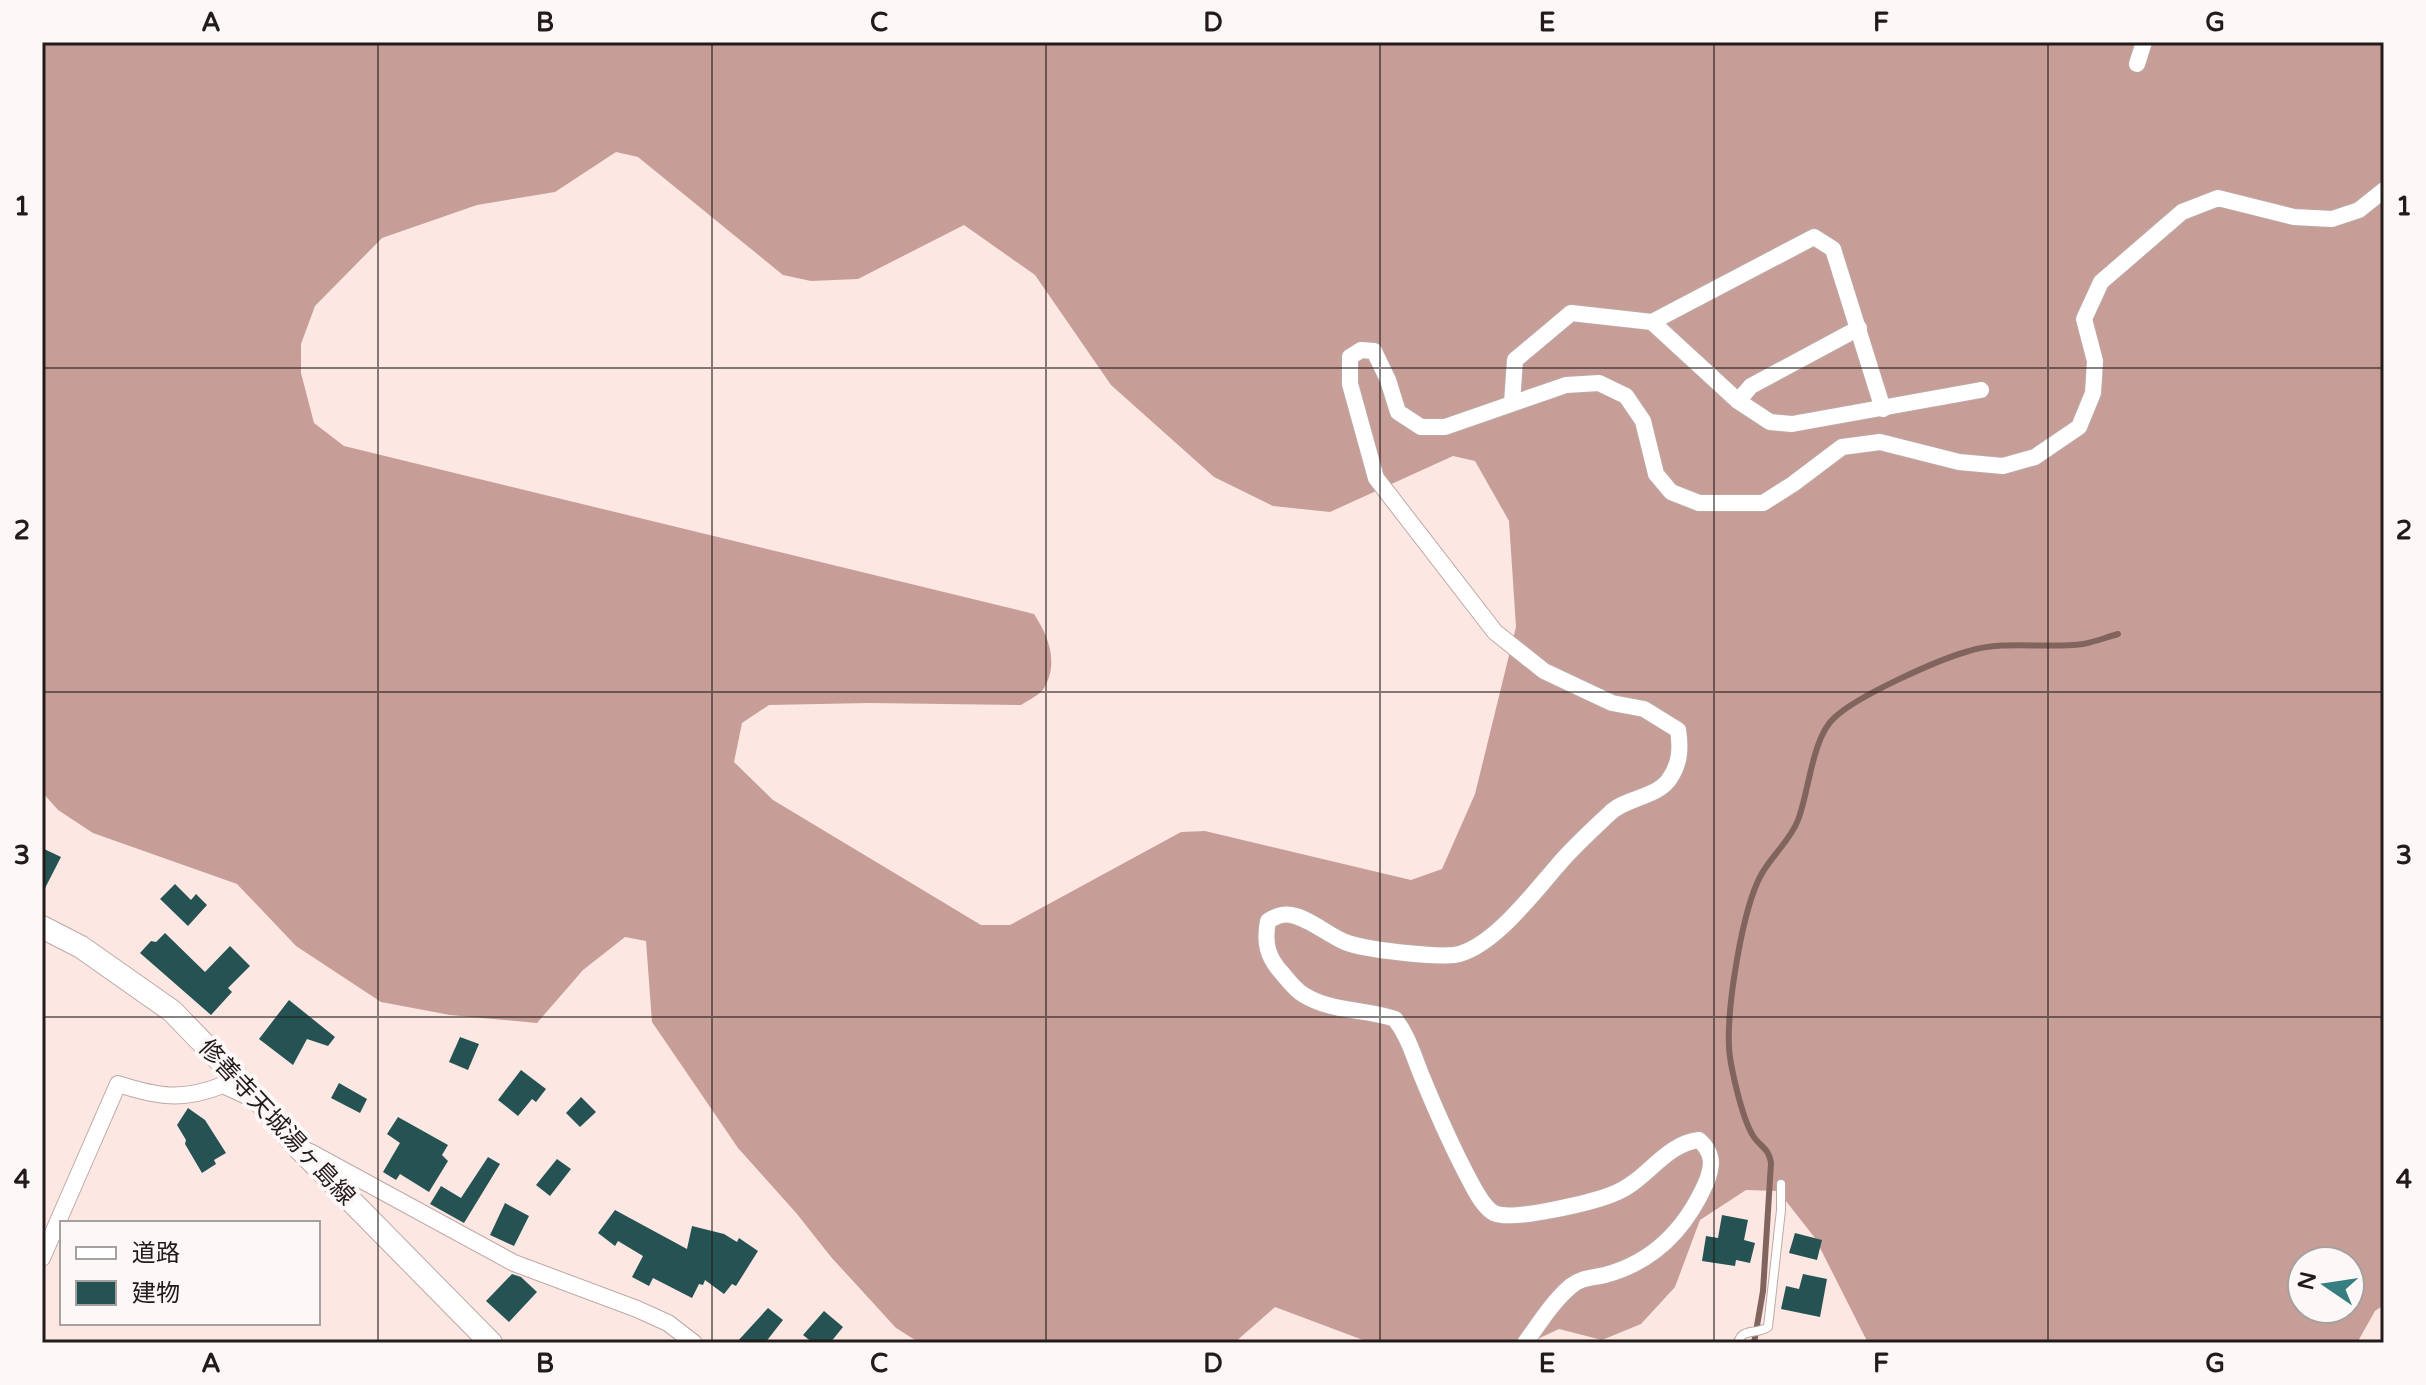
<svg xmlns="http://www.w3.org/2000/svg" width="2426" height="1385" viewBox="0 0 2426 1385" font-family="'Varela Round','Noto Sans JP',sans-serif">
  <rect width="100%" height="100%" fill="#fde7e3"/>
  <!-- forest -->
  <path fill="#c79e97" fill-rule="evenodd" d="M42 42H2384V1305L2375 1311 2357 1343H1868L1815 1238 1778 1191 1746 1190 1700 1220 1675 1287 1641 1324 1602 1340 1559 1329 1529 1343H1371L1275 1307 1234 1343 1216 1340 1211 1343H920L896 1328 831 1257 797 1214 738 1148 693 1082 652 1022 646 941 625 937 583 970 537 1023 450 1015 381 1002 296 946 237 884 93 833 58 810 42 792ZM616 152 638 157 783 275 811 281 858 279 964 225 1035 275 1111 385 1214 477 1273 506 1330 512 1453 456 1475 461 1509 521 1516 627 1475 794 1442 869 1411 880 1205 831 1181 832 1010 925H981L773 800 734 762 742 723 769 705 869 703 1021 705C1027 701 1037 696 1042 691 1060 665 1049 637 1034 614L344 446 314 423 301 373V344L315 306 382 238 477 205 555 192ZM2302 1261H2350V1309H2302Z"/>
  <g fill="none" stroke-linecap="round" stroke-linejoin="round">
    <!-- stream -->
    <path stroke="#82645f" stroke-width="6" d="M1754 1343 1763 1291 1771 1163C1769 1147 1758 1146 1752 1134 1742 1117 1730 1066 1729 1047 1727 1006 1742 910 1761 875 1772 855 1790 841 1798 820 1809 792 1812 738 1834 718 1857 696 1937 660 1969 651 2005 640 2046 649 2083 644 2095 642 2107 637 2118 634"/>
  </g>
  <!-- building -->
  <g fill="#255354">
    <polygon points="42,848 61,857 42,894"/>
    <polygon points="175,884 191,900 196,894 207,905 188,926 160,899"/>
    <polygon points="165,933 205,972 230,946 250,966 228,988 232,992 211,1015 140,953 151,941 156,942"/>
    <polygon points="289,1000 335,1037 328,1046 307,1039 293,1065 259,1039"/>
    <polygon points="460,1037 479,1044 468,1070 449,1062"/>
    <polygon points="521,1070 546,1089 536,1102 532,1099 518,1116 498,1100"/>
    <polygon points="339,1083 367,1099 360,1113 331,1098"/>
    <polygon points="581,1097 596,1112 580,1127 566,1113"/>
    <polygon points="188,1108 205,1120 226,1153 214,1160 216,1164 202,1173 185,1144 186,1140 177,1125"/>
    <polygon points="398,1117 448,1145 442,1155 448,1161 429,1192 400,1174 396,1180 383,1172 400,1143 387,1134"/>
    <polygon points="488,1157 500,1164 464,1223 430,1204 441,1186 461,1198"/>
    <polygon points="557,1159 571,1169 550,1196 536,1185"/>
    <polygon points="505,1203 529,1216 514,1246 490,1235"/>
    <polygon points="615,1210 687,1249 692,1226 724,1234 737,1242 739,1238 758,1251 736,1286 732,1284 724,1294 705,1280 703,1285 699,1284 692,1298 653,1278 649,1286 632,1277 643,1256 618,1241 615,1246 598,1233"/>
    <polygon points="1722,1215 1748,1220 1744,1240 1755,1243 1750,1263 1736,1260 1735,1266 1702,1261 1706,1236 1718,1238"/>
    <polygon points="1795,1233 1822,1240 1817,1260 1789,1253"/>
    <polygon points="512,1274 521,1277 537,1292 509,1322 486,1301"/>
    <polygon points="1803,1274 1827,1279 1820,1317 1781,1309 1786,1286 1799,1289"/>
    <polygon points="768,1308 783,1320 765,1343 736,1343"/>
    <polygon points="824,1311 843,1327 830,1343 813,1343 803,1335"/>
  </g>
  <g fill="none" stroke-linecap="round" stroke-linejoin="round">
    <defs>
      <path id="service" d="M1738 1343C1742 1327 1757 1335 1768 1327L1781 1210V1184"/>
      <g id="minor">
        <polyline points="2137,64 2144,42"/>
        <polyline points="1652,322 1814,237 1833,249 1883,409"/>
        <polyline points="1738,401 1751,386 1859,328"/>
        <polyline points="1512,403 1515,360 1571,313 1652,322 1738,401 1770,422 1792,424 1981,390"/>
        <polyline points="310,1152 514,1263 637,1309 668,1323 694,1343"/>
        <path d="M42 1258 118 1084C158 1097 183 1101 223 1085L249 1097"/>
        <path d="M1525 1343C1539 1324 1553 1301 1571 1286 1582 1277 1593 1278 1605 1275 1654 1262 1686 1228 1706 1183 1713 1166 1714 1153 1699 1140 1664 1144 1646 1182 1613 1194 1593 1202 1512 1222 1494 1213 1483 1207 1475 1190 1469 1179 1452 1147 1437 1113 1423 1079 1414 1058 1409 1037 1395 1019 1366 1009 1331 1012 1304 995 1295 990 1288 980 1282 973 1267 957 1264 942 1268 921 1275 917 1282 913 1291 915 1309 918 1328 935 1345 942 1364 950 1433 957 1454 955 1491 950 1535 891 1558 865 1574 846 1592 830 1610 813 1625 798 1654 798 1668 781 1680 765 1681 749 1678 730L1644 709 1612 703 1544 671 1495 632 1376 478 1350 384V357L1361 350 1374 351 1388 380 1398 412 1421 427H1445L1566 385 1599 383 1626 396 1643 421 1656 474 1671 492 1699 503H1763L1793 484 1842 447 1880 442 1959 462 2003 466 2035 457 2079 427 2093 393 2095 361 2084 319 2101 282 2182 212 2218 198 2294 217 2332 219 2359 210 2384 190"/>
      </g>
      <polyline id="secondary" points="42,927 81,947 172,1011 262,1104 295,1144 491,1343"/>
    </defs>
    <!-- service casing -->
    <use href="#service" stroke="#bea8a5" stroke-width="10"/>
    <!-- minor casing -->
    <use href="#minor" stroke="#bea8a5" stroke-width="18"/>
    <!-- secondary casing -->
    <use href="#secondary" stroke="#bea8a5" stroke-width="24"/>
    <!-- service -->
    <use href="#service" stroke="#fff" stroke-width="8"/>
    <!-- minor -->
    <use href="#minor" stroke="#fff" stroke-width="16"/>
    <!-- secondary -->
    <use href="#secondary" stroke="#fff" stroke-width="22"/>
  </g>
  <!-- grid -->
  <path fill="none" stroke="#231b1a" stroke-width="2" stroke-opacity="0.55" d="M378 42V1343M712 42V1343M1046 42V1343M1380 42V1343M1714 42V1343M2048 42V1343M42 368H2384M42 692H2384M42 1017H2384"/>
  <g text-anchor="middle" stroke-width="8" stroke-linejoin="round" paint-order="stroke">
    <!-- street labels -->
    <g font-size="24" fill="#231b1a" stroke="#fdf8f8">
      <text transform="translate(277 1122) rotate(47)" y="8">修善寺天城湯ヶ島線</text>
    </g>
  </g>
  <!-- border -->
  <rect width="2426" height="1385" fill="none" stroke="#fdf8f8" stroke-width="88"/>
  <!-- legend -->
  <rect x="60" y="1221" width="260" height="104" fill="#fdf8f8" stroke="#a6a09f" stroke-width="2"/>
  <rect x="76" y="1247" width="40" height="12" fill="#ffffff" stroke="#a6a09f" stroke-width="2"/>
  <text x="132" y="1261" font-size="24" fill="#231b1a">道路</text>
  <rect x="76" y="1281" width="40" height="24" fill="#255354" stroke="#a6a09f" stroke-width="2"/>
  <text x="132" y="1301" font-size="24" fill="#231b1a">建物</text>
  <!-- north arrow -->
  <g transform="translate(2326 1285) rotate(283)"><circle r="38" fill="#fdf8f8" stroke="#a6a09f" stroke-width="2"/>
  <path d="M0-6L14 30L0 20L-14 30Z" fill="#367e80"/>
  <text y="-12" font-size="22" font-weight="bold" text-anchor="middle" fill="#231b1a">N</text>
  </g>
  <rect x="44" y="44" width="2338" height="1297" fill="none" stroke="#231b1a" stroke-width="3"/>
  <g font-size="26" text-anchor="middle" font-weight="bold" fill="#231b1a">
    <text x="211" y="31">A</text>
    <text x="545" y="31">B</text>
    <text x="879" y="31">C</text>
    <text x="1213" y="31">D</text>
    <text x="1547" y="31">E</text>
    <text x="1881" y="31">F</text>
    <text x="2215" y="31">G</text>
    <text x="22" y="215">1</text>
    <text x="2404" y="215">1</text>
    <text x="22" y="539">2</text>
    <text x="2404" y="539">2</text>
    <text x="22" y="864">3</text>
    <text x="2404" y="864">3</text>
    <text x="22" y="1188">4</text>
    <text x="2404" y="1188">4</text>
    <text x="211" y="1372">A</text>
    <text x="545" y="1372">B</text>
    <text x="879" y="1372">C</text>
    <text x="1213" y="1372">D</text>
    <text x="1547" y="1372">E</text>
    <text x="1881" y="1372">F</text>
    <text x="2215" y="1372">G</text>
  </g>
</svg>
